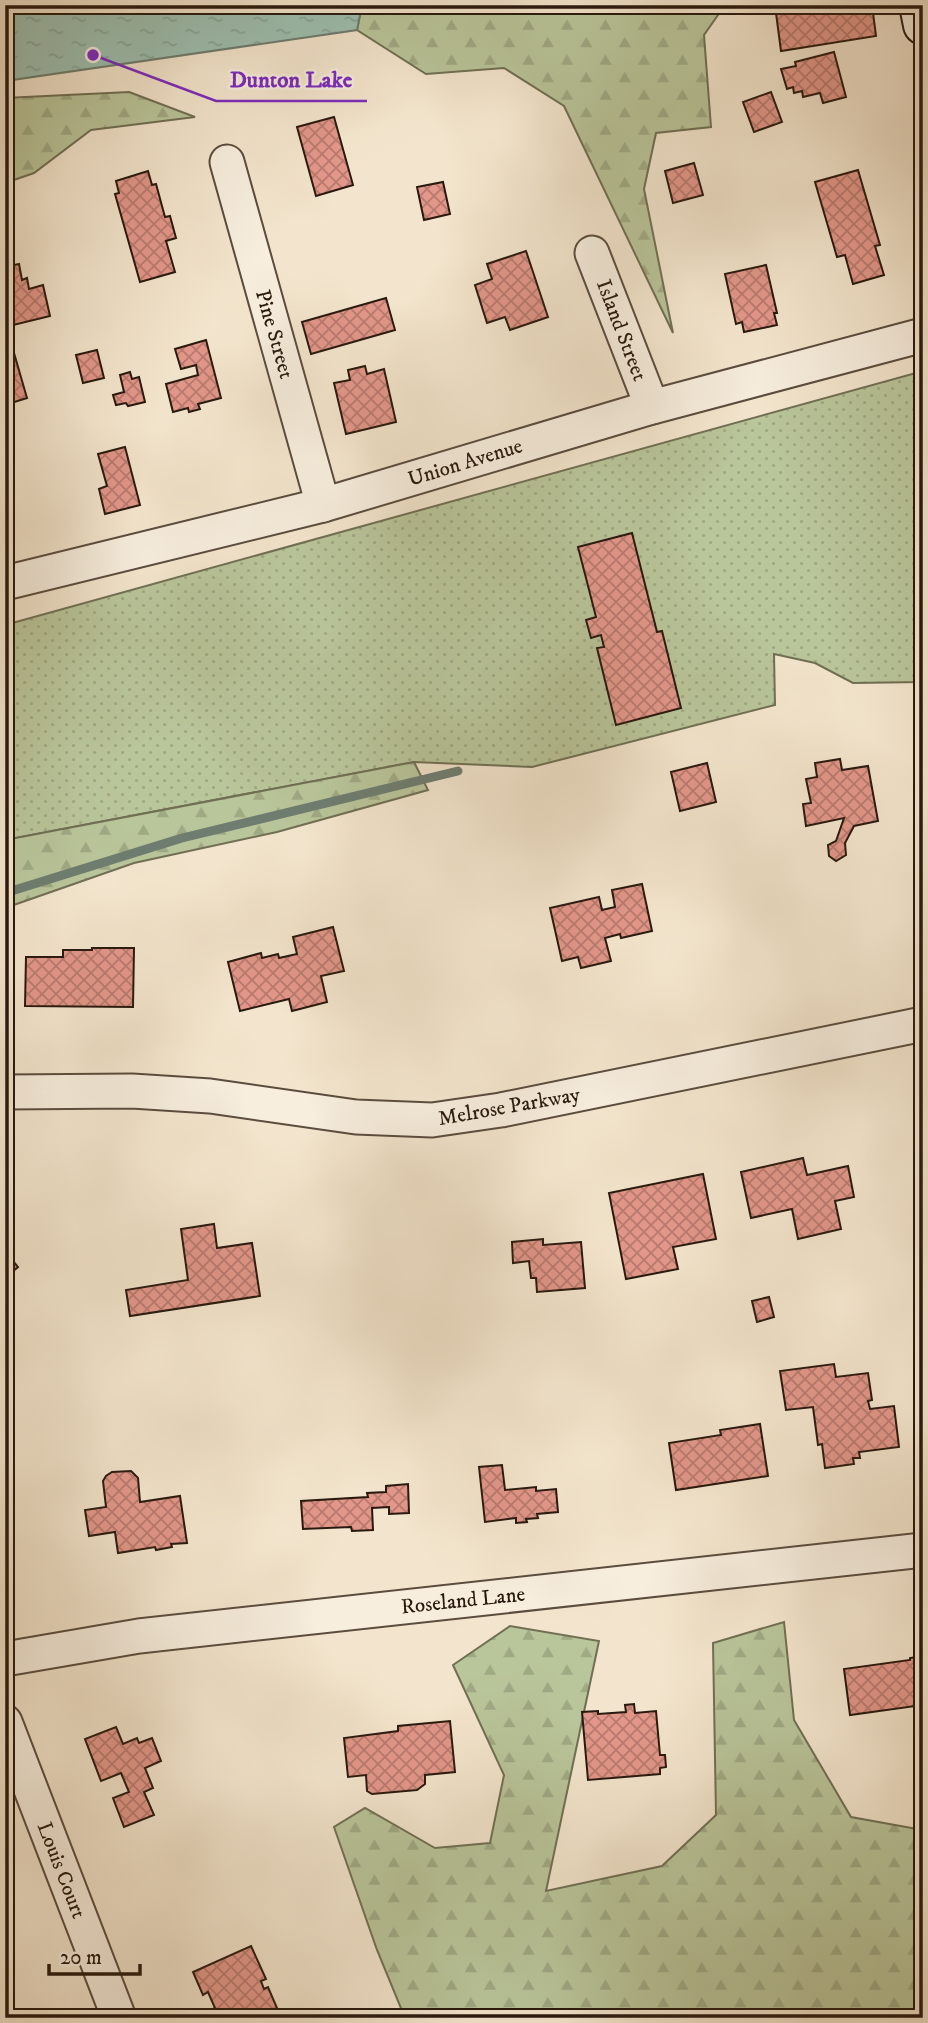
<svg xmlns="http://www.w3.org/2000/svg" width="928" height="2023" viewBox="0 0 928 2023" font-family="'IM FELL DW Pica',serif">
  <defs>
    <pattern id="grass-dots" width="8" height="8" patternUnits="userSpaceOnUse" patternTransform="scale(1.75)"><rect width="8" height="8" fill="#b9c59a"/><path d="M2 2h.1M6 6h.1" fill="none" stroke="#9fa984" stroke-width="1.8" stroke-linecap="round"/></pattern>
    <pattern id="forest-firs" width="22" height="20" patternUnits="userSpaceOnUse" patternTransform="scale(1.75)"><rect width="22" height="20" fill="#b9c59a"/><path d="M5 1l3.5 6h-7zM16 11l3.5 6h-7z" fill="#9fa984"/></pattern>
    <pattern id="water-ripples" width="26" height="14" patternUnits="userSpaceOnUse" patternTransform="scale(1.75)"><rect width="26" height="14" fill="#9dc0b1"/><path d="M2 4q2-2 4 0t4 0M15 11q2-2 4 0t4 0" fill="none" stroke="#87a497"/></pattern>
    <pattern id="building-cross-hatch" width="8" height="8" patternUnits="userSpaceOnUse" patternTransform="scale(1.75)"><rect width="8" height="8" fill="#e3978a"/><path d="M0 0l8 8M0 8l8-8" fill="none" stroke="#b87a6f"/></pattern>
  </defs>
  <rect width="100%" height="100%" fill="#f3e5cd"/>
  <filter id="stains"><feTurbulence type="fractalNoise" baseFrequency=".00286" numOctaves="4"/><feColorMatrix values="0 0 0 0 .2 0 0 0 0 .09 0 0 0 0 .02 0 0 0 .5 -.17"/></filter>
  <radialGradient id="worn" r=".72"><stop offset=".6" stop-color="#630" stop-opacity="0"/><stop offset="1" stop-color="#630" stop-opacity=".3"/></radialGradient>
  <!-- grass -->
  <polygon fill="url(#grass-dots)" stroke="#706f54" stroke-width="2" points="923,371 923,682 853,683 815,663 774,654 775,705 532,767 414,762 5,840 5,625"/>
  <!-- forest -->
  <g fill="url(#forest-firs)" stroke="#706f54" stroke-width="2">
    <polygon points="362,5 725,5 704,35 711,127 656,133 644,189 673,333 564,106 504,68 426,74 357,30"/>
    <polygon points="129,92 195,117 91,130 34,173 5,183 5,98"/>
    <polygon points="414,762 428,790 277,832 134,863 5,908 5,840"/>
    <polygon points="784,1622 794,1720 851,1817 923,1830 923,2018 405,2018 377,1950 334,1827 365,1808 435,1848 490,1843 504,1775 453,1665 510,1626 599,1641 546,1891 662,1866 716,1815 713,1643"/>
  </g>
  <!-- water -->
  <polygon fill="url(#water-ripples)" stroke="#6e7d70" stroke-width="2" points="5,5 362,5 357,30 5,81"/>
  <g fill="none" stroke-linecap="round" stroke-linejoin="round">
    <!-- stream -->
    <polyline stroke="#6e7d70" stroke-width="9" points="5,893 182,838 458,771"/>
  </g>
  <!-- building -->
  <g fill="url(#building-cross-hatch)" stroke="#28190e" stroke-width="2">
    <polygon points="825,5 872,5 876,36 781,51 776,13"/>
    <polygon points="834,52 846,97 823,103 820,93 803,97 802,91 794,93 793,87 787,89 781,69 796,66 795,62"/>
    <polygon points="771,92 782,122 754,132 743,102"/>
    <polygon points="334,117 353,185 316,196 297,127"/>
    <polygon points="694,163 703,195 673,203 665,171"/>
    <polygon points="858,170 880,245 875,246 884,275 853,284 845,255 837,257 815,182"/>
    <polygon points="148,171 152,185 156,184 165,217 170,216 176,238 166,241 175,272 140,282 115,194 119,193 116,181"/>
    <polygon points="443,182 450,214 424,220 417,187"/>
    <polygon points="526,251 548,317 510,330 505,317 487,323 475,285 492,279 487,264"/>
    <polygon points="19,264 22,280 27,278 29,289 43,285 50,316 5,327 5,267"/>
    <polygon points="766,265 777,313 774,313 777,325 744,332 742,322 736,324 725,274"/>
    <polygon points="386,298 395,330 311,354 302,322"/>
    <polygon points="206,340 221,398 198,404 200,409 189,412 188,408 173,412 166,384 198,375 196,365 181,369 175,349"/>
    <polygon points="12,346 27,398 5,405 5,349"/>
    <polygon points="97,350 104,378 83,383 76,355"/>
    <polygon points="365,366 367,374 384,369 396,422 346,434 334,383 350,380 348,370"/>
    <polygon points="130,372 132,379 139,377 145,402 128,406 126,403 116,405 113,395 124,392 120,375"/>
    <polygon points="125,447 140,505 105,514 99,489 107,486 98,454"/>
    <polygon points="632,533 657,632 662,631 681,708 616,725 597,648 604,647 601,635 591,638 586,620 596,617 578,547"/>
    <polygon points="840,759 842,770 868,766 878,821 854,826 845,843 846,855 836,861 829,856 828,845 836,841 844,818 806,826 803,804 811,803 806,779 817,777 815,763"/>
    <polygon points="707,763 716,802 680,811 671,772"/>
    <polygon points="642,884 652,931 621,938 620,934 605,938 611,961 581,968 578,957 562,961 550,908 599,897 602,910 615,907 612,890"/>
    <polygon points="333,927 344,971 321,976 327,1002 292,1011 289,999 240,1011 228,962 261,953 262,958 278,954 279,958 297,954 293,937"/>
    <polygon points="92,948 134,948 133,1007 25,1006 26,957 63,957 63,950 92,950"/>
    <polygon points="803,1158 807,1175 848,1166 854,1197 835,1201 841,1229 798,1239 792,1209 751,1218 741,1172"/>
    <polygon points="703,1174 716,1239 673,1247 678,1269 626,1279 609,1193"/>
    <polygon points="214,1224 217,1248 252,1243 260,1296 130,1316 126,1290 188,1280 181,1229"/>
    <polygon points="543,1239 543,1245 581,1242 585,1288 537,1292 536,1278 531,1278 529,1261 513,1263 512,1242"/>
    <polygon points="5,1251 18,1267 5,1278"/>
    <polygon points="769,1297 774,1317 757,1322 752,1301"/>
    <polygon points="834,1364 836,1377 868,1373 872,1400 868,1401 870,1409 894,1406 899,1447 859,1452 860,1458 853,1458 854,1464 825,1468 822,1444 818,1445 813,1407 786,1410 780,1371"/>
    <polygon points="760,1424 768,1476 676,1490 669,1443 721,1435 720,1430"/>
    <polygon points="502,1465 505,1490 536,1487 536,1491 556,1489 558,1512 537,1514 538,1518 526,1519 527,1522 516,1523 516,1518 485,1522 479,1467"/>
    <polygon points="131,1471 138,1478 140,1502 180,1496 187,1543 171,1544 172,1547 156,1550 155,1547 118,1553 115,1532 89,1536 85,1510 106,1507 103,1481 106,1476 112,1472"/>
    <polygon points="408,1484 409,1513 389,1514 389,1507 372,1508 373,1530 352,1531 351,1527 303,1529 301,1501 368,1497 367,1493 386,1492 386,1486"/>
    <polygon points="923,1656 923,1705 850,1715 844,1669 910,1660 910,1658"/>
    <polygon points="634,1704 635,1713 656,1711 660,1755 665,1755 666,1767 660,1768 660,1774 588,1780 582,1712 598,1711 598,1714 626,1712 625,1705"/>
    <polygon points="450,1721 455,1772 425,1775 425,1784 417,1790 372,1794 367,1791 366,1775 348,1777 344,1738 398,1731 398,1726"/>
    <polygon points="116,1727 123,1744 137,1738 139,1743 152,1738 161,1761 145,1768 153,1788 144,1792 154,1815 124,1827 113,1798 129,1792 121,1773 101,1781 85,1739"/>
    <polygon points="251,1946 266,1979 261,1981 264,1989 268,1987 280,2015 274,2018 214,2018 211,2010 215,2008 208,1992 203,1995 193,1972"/>
  </g>
  <g fill="none" stroke-linecap="round" stroke-linejoin="round">
    <defs>
      <g id="minor">
        <polyline points="227,162 323,505"/>
        <polyline points="592,253 652,407"/>
        <polyline points="5,583 323,505 652,407 923,335"/>
        <polyline points="5,1092 132,1091 210,1096 356,1117 432,1120 501,1110 923,1024"/>
        <polyline points="5,1659 139,1636 923,1550"/>
        <polyline points="5,1722 119,2018"/>
      </g>
      <polyline id="secondary" points="919,5 923,25"/>
    </defs>
    <!-- minor casing -->
    <use href="#minor" stroke="#5b4c3e" stroke-width="37"/>
    <!-- secondary casing -->
    <use href="#secondary" stroke="#28190e" stroke-width="42"/>
    <!-- minor -->
    <use href="#minor" stroke="#f7eede" stroke-width="33"/>
    <!-- secondary -->
    <use href="#secondary" stroke="#f7eede" stroke-width="38"/>
  </g>
  <g text-anchor="middle" stroke-width="5" stroke-linejoin="round" paint-order="stroke">
    <!-- street labels -->
    <g font-size="21" fill="#28190e" stroke="#f7eede">
      <text transform="translate(622 330) rotate(69)" y="7">Island Street</text>
      <text transform="translate(275 334) rotate(74)" y="7">Pine Street</text>
      <text transform="translate(465 462) rotate(-17)" y="7">Union Avenue</text>
      <text transform="translate(509 1106) rotate(-10)" y="7">Melrose Parkway</text>
      <text transform="translate(463 1600) rotate(-6)" y="7">Roseland Lane</text>
      <text transform="translate(62 1870) rotate(69)" y="7">Louis Court</text>
    </g>
  </g>
  <!-- callouts -->
  <path fill="none" stroke="#7b2cbf" stroke-width="2.5" d="M93 55L216 101H367"/>
  <circle fill="#7b2cbf" stroke="#f7eede" stroke-width="2.5" cx="93" cy="55" r="7"/>
  <g font-size="23" text-anchor="middle" font-weight="bold" fill="#7b2cbf" stroke="#f7eede" stroke-width="5" stroke-linejoin="round" paint-order="stroke">
    <text x="291" y="87">Dunton Lake</text>
  </g>
  <!-- margin -->
  <rect width="928" height="2023" fill="none" stroke="#f3e5cd" stroke-width="28"/>
  <rect x="7" y="7" width="914" height="2009" fill="none" stroke="#28190e" stroke-width="3.5"/>
  <rect x="14" y="14" width="900" height="1995" fill="none" stroke="#28190e" stroke-width="2"/>
  <!-- scale -->
  <path d="M49 1964v10h91v-10" fill="none" stroke="#28190e" stroke-width="3.5"/>
  <text x="60" y="1964" font-size="21" fill="#28190e" stroke="#f7eede" stroke-width="5" paint-order="stroke">20 m</text>
  <rect width="100%" height="100%" filter="url(#stains)"/>
  <rect width="100%" height="100%" fill="url(#worn)"/>
</svg>
